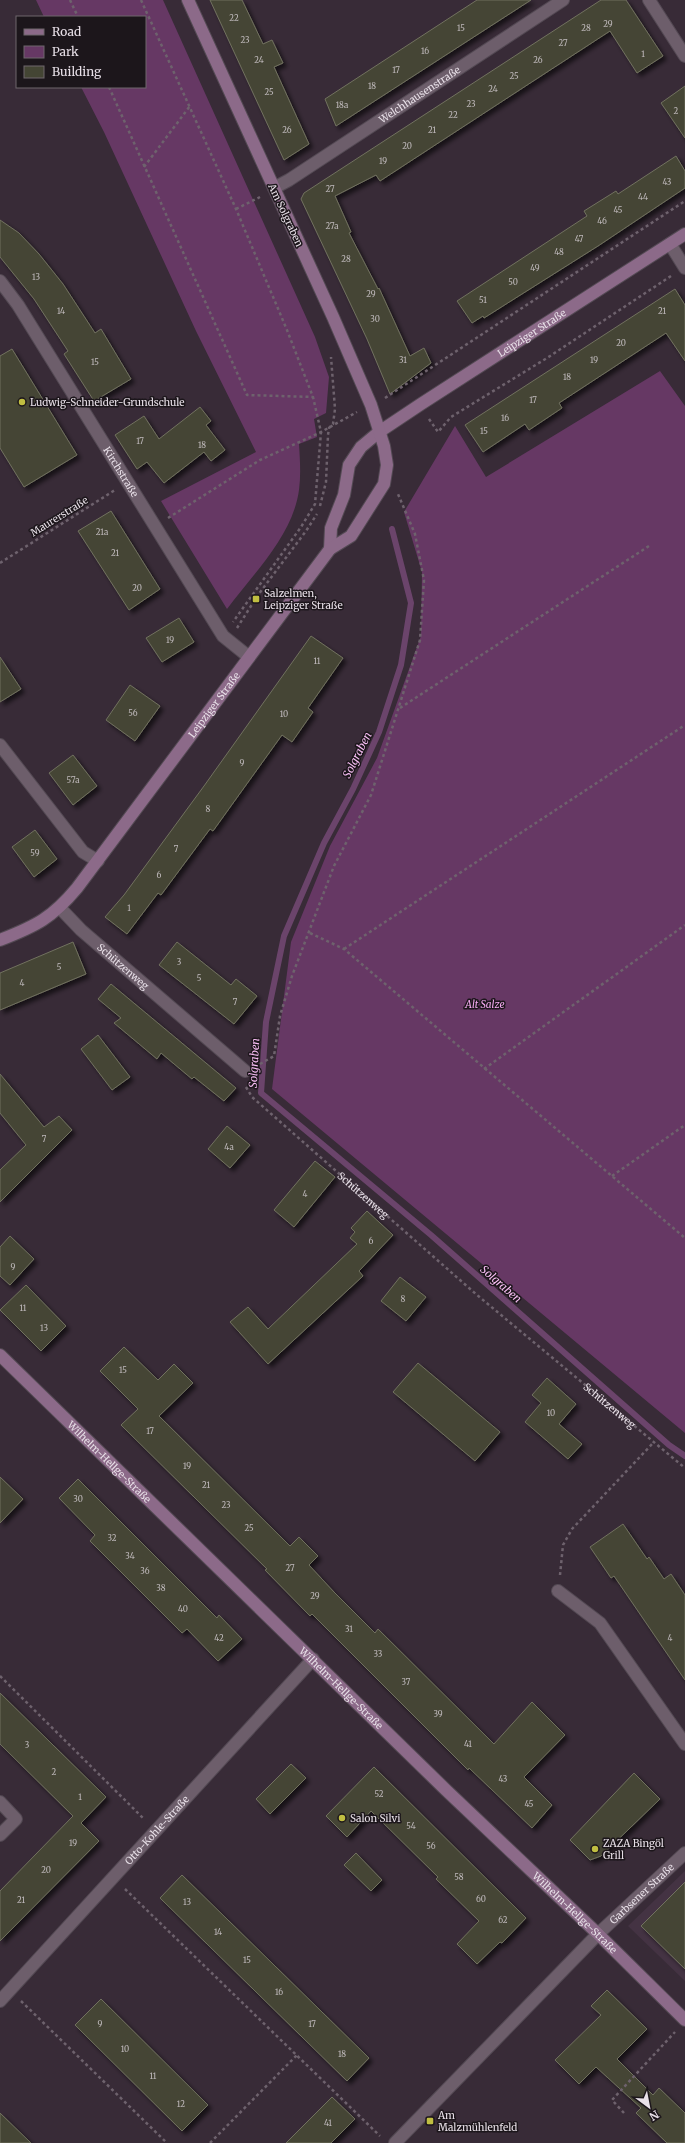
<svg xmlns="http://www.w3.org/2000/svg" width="685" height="2143" viewBox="0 0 685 2143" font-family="Merriweather,serif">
  <defs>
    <filter id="shadow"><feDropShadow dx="3.5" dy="3.5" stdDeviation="2" flood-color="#0009"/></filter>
  </defs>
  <rect width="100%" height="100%" fill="#382b37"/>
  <!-- built -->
  <polygon fill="#443343" points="685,1871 685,1981 628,1926"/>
  <!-- green -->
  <g fill="#663864">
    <path d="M36 0H163L315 337 329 377 326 413 314 419 317 437 299 444C300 460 301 475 299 490 293 535 254 573 227 609L161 501 256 452 196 331 104 132 81 87H145V17H44Z"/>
    <polygon points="660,371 685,406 685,1433 272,1089 291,942 330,846 377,758 421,636 422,572 404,512 455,426 486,477"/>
  </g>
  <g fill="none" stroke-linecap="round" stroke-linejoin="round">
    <!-- stream -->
    <polyline stroke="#6b446b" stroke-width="6" points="392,529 411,603 401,665 379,732 353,789 324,843 284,936 266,1022 261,1093 431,1235 669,1445 685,1456"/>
  </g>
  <!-- building -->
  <g fill="#444534" stroke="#71715f" filter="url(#shadow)">
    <polygon points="210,0 242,0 263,44 272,40 283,63 274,67 309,144 284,160"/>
    <polygon points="477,0 531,0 336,126 325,99"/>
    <polygon points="601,0 626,0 663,56 637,73 610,31 380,181 376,175 335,196 351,232 349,233 378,289 379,288 410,356 424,348 431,363 390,394 367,339 301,199 304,193"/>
    <polygon points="685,86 685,138 661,103"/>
    <polygon points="676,156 685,171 685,188 598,246 484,318 483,316 472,323 457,301 587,216 584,211 616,191 618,194"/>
    <polygon points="0,220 19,233 39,254 63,284 95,333 101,329 131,379 94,401 64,354 68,351 34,299 0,257"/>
    <polygon points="675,289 685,305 685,361 666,333 559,403 562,408 529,430 525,424 483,452 465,425"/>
    <polygon points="12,349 77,455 24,487 0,448 0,356"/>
    <polygon points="200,407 211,421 206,425 225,450 211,461 204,452 164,483 147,462 137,469 115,435 144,416 159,439"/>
    <polygon points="111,511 160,589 129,610 78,531"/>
    <polygon points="179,618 194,642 162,662 146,638"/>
    <polygon points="311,636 343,658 308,708 313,712 292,742 282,735 213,831 210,829 161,895 158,893 127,934 105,917 124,895 204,786"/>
    <polygon points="0,657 21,689 0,702"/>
    <polygon points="130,685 160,706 135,741 106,720"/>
    <polygon points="73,755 97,786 73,805 49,773"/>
    <polygon points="35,830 57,859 34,877 12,847"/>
    <polygon points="73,942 86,974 0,1010 0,973"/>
    <polygon points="177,942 231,985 236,979 257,996 234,1024 159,965"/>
    <polygon points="111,984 236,1088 224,1101 194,1077 192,1079 161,1053 157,1059 114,1023 121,1018 98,999"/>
    <polygon points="98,1035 130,1077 112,1090 81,1049"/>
    <polygon points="0,1074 44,1127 59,1116 72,1130 0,1202 0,1170 26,1145 0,1113"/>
    <polygon points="227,1126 250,1145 230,1168 208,1149"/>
    <polygon points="315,1161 335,1177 294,1227 274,1210"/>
    <polygon points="367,1211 393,1235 359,1271 363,1276 268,1364 230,1322 248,1307 268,1329 357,1244 350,1238 355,1232 351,1228"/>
    <polygon points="10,1236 34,1259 10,1285 0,1276 0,1247"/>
    <polygon points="400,1277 426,1297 406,1321 381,1301"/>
    <polygon points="26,1285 66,1326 41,1351 0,1310"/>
    <polygon points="124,1347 158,1380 174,1364 193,1383 159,1416 290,1546 299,1537 318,1556 309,1565 334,1592 375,1633 378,1629 494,1744 532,1702 565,1735 524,1777 552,1805 532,1828 469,1768 468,1770 312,1614 310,1616 265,1570 267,1569 121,1425 138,1409 100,1371"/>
    <polygon points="418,1363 500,1432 475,1461 393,1392"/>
    <polygon points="547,1378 576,1404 559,1424 582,1444 568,1459 525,1422 541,1403 532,1395"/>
    <polygon points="0,1477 23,1499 0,1523"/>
    <polygon points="78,1479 217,1618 219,1615 242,1639 218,1661 187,1629 182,1633 90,1541 95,1535 59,1498"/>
    <polygon points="623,1524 647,1559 649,1557 664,1579 671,1574 685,1595 685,1680 614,1576 611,1578 590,1547"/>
    <polygon points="0,1693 106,1797 81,1823 99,1841 0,1941 0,1891 73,1816 0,1744"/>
    <polygon points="291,1764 306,1778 270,1814 256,1799"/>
    <polygon points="374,1767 526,1918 502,1943 500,1942 477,1964 457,1944 479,1921 436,1879 438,1877 371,1811 347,1837 326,1816"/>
    <polygon points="634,1773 660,1799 601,1856 590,1860 570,1840"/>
    <polygon points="356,1853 382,1880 371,1891 344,1865"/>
    <polygon points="182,1875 369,2058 347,2081 160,1898"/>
    <polygon points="685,1882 685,1969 641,1926"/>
    <polygon points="607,1990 647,2029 617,2059 653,2095 659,2088 685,2113 685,2143 667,2143 636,2113 641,2108 596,2067 579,2084 555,2060 601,2015 591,2006"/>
    <polygon points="101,1999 208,2105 182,2131 75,2025"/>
    <polygon points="332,2097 355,2119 331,2143 286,2143"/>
    <polygon points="0,2113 31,2143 0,2143"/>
  </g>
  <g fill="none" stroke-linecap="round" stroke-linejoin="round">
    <defs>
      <polyline id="lane" points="558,1591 600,1623 685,1744"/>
      <g id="street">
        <polyline points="649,0 685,56"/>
        <path id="s2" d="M274 188 289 180 563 0"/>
        <polyline points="670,244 685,268"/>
        <path id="s3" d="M0 281 18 305 223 636 249 657"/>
        <polyline points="0,745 83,852 98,861"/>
        <path id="s4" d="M60 908 81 930 245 1071"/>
        <polyline points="0,1802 16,1819 0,1835"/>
        <path id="s5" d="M0 2001 313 1659"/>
        <path id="s6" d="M395 2143 598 1934 685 1853"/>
      </g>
      <g id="secondary">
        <path id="s7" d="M330 549 331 528 344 495 349 465 361 447 379 432 421 404 685 234"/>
        <path id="s8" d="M0 940C36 926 52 918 77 888L330 549 351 536 384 484 387 465 384 446 371 405 333 317 188 0"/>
        <path id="s9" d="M0 1355 447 1791 598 1934 685 2020"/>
      </g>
    </defs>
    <!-- lane casing -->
    <use href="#lane" stroke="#534953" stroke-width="14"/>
    <!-- street casing -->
    <use href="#street" stroke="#534953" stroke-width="14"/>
    <!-- secondary casing -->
    <use href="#secondary" stroke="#534953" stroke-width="14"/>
    <!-- path -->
    <g stroke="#6e626d" stroke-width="2.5" stroke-dasharray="3 3" stroke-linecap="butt">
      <polyline points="70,0 78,17"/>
      <polyline points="141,0 236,209 287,330 313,397 321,432 315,504 301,527 233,622"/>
      <polyline points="109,87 247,395 313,397"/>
      <polyline points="144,167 190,106"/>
      <polyline points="236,209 260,197"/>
      <polyline points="385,398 685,201"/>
      <polyline points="429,419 438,432 451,417 547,358 671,276"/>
      <polyline points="320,506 326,482 328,435 329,428 333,424 335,409 331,357"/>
      <polyline points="168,518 260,460 321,432 357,412"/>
      <polyline points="0,563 115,490"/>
      <polyline points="237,628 258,595 306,531 317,514"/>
      <polyline points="400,708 649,546"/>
      <polyline points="310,933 344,949 685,1238"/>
      <polyline points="344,949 685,725"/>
      <polyline points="260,1064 274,1056 280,1016 292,976 334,866 371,795 420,640 424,580 415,534 398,494"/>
      <polyline points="484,1069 685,925"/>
      <path id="s1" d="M246 1087 252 1097 477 1295 685 1468"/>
      <polyline points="612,1176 685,1125"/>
      <polyline points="560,1575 563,1545 572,1529 654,1442"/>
      <polyline points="0,1676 144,1819"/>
      <polyline points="125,1889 380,2136"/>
      <polyline points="21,2001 167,2143"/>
      <polyline points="624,2113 612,2100 675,2032"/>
      <polyline points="210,2143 297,2055"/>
    </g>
    <!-- lane -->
    <use href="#lane" stroke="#6d5e6b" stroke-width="12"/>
    <!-- street -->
    <use href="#street" stroke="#6d5e6b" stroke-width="12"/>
    <!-- secondary -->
    <use href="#secondary" stroke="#8c6a89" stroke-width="12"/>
  </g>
  <!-- markers -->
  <g fill="#c0be41" stroke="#1c161b" stroke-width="1.5">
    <circle cx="22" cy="402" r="4"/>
    <rect x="252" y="595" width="8" height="8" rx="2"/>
    <circle cx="342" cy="1818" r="4"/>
    <circle cx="595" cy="1849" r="4"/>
    <rect x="426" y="2117" width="8" height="8" rx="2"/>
  </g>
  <g text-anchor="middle" stroke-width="3" stroke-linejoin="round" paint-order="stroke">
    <!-- number labels -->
    <g font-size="8" fill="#bfb9bb">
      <text x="234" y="21">22</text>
      <text x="608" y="27">29</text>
      <text x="461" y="31">15</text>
      <text x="586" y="31">28</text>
      <text x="245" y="43">23</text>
      <text x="563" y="46">27</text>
      <text x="425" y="54">16</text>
      <text x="643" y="57">1</text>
      <text x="259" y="63">24</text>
      <text x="538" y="63">26</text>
      <text x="396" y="73">17</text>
      <text x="514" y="79">25</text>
      <text x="372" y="89">18</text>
      <text x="493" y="92">24</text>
      <text x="269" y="95">25</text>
      <text x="471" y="107">23</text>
      <text x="342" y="108">18a</text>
      <text x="676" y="114">2</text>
      <text x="453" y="118">22</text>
      <text x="287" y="133">26</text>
      <text x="432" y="133">21</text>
      <text x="407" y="149">20</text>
      <text x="383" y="164">19</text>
      <text x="667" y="185">43</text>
      <text x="330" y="192">27</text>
      <text x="643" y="200">44</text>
      <text x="618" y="213">45</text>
      <text x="602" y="224">46</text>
      <text x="332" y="229">27a</text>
      <text x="579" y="242">47</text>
      <text x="559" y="255">48</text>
      <text x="346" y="262">28</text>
      <text x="535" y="271">49</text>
      <text x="36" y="280">13</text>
      <text x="513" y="285">50</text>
      <text x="371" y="297">29</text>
      <text x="483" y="303">51</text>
      <text x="61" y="314">14</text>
      <text x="662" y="314">21</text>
      <text x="375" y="322">30</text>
      <text x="621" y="346">20</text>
      <text x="403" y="363">31</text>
      <text x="594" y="363">19</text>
      <text x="95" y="365">15</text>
      <text x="567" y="380">18</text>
      <text x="533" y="403">17</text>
      <text x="505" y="421">16</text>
      <text x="484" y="434">15</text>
      <text x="140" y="444">17</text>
      <text x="202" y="448">18</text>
      <text x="102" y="535">21a</text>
      <text x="115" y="556">21</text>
      <text x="137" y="591">20</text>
      <text x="170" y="643">19</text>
      <text x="317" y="664">11</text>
      <text x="133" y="716">56</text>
      <text x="284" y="717">10</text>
      <text x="242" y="766">9</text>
      <text x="73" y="783">57a</text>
      <text x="208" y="812">8</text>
      <text x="176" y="852">7</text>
      <text x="35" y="856">59</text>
      <text x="159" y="878">6</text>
      <text x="129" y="911">1</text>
      <text x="179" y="965">3</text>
      <text x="59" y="970">5</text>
      <text x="199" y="981">5</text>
      <text x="22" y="986">4</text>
      <text x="235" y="1005">7</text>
      <text x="44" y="1142">7</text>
      <text x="229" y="1150">4a</text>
      <text x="305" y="1197">4</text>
      <text x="371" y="1244">6</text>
      <text x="13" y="1270">9</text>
      <text x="403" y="1302">8</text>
      <text x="23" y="1311">11</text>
      <text x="44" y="1331">13</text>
      <text x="123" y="1373">15</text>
      <text x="551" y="1416">10</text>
      <text x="150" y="1434">17</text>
      <text x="187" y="1469">19</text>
      <text x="206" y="1488">21</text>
      <text x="78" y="1502">30</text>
      <text x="226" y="1508">23</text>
      <text x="249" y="1531">25</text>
      <text x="112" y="1541">32</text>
      <text x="130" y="1559">34</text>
      <text x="290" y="1571">27</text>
      <text x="145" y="1574">36</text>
      <text x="161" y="1591">38</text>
      <text x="315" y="1599">29</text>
      <text x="183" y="1612">40</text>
      <text x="349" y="1632">31</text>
      <text x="219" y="1641">42</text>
      <text x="670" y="1641">4</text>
      <text x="378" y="1657">33</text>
      <text x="406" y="1685">37</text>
      <text x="438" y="1717">39</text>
      <text x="468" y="1747">41</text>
      <text x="27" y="1748">3</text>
      <text x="54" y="1775">2</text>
      <text x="503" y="1782">43</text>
      <text x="379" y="1797">52</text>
      <text x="80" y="1800">1</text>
      <text x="529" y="1807">45</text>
      <text x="411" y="1829">54</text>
      <text x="73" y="1846">19</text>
      <text x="431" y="1849">56</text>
      <text x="46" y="1873">20</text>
      <text x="459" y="1880">58</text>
      <text x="481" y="1902">60</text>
      <text x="21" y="1903">21</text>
      <text x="187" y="1905">13</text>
      <text x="503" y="1923">62</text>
      <text x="218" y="1935">14</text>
      <text x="247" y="1963">15</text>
      <text x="279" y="1995">16</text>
      <text x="100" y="2027">9</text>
      <text x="312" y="2027">17</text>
      <text x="125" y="2052">10</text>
      <text x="342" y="2057">18</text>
      <text x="153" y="2079">11</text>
      <text x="181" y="2107">12</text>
      <text x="328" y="2126">41</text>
    </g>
    <!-- street labels -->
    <g font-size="10" fill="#e8e0e8" stroke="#1c161b">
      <text dy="4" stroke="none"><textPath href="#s2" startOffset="173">Welchhausenstraße</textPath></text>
      <text transform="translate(286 215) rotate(65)" y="4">Am Solgraben</text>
      <text dy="4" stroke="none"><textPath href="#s7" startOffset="314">Leipziger Straße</textPath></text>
      <text dy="4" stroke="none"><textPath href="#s3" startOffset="226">Kirchstraße</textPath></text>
      <text transform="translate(59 516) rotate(-32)" y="4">Maurerstraße</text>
      <text dy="4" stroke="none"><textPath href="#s8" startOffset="323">Leipziger Straße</textPath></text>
      <text dy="4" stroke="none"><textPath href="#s4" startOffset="86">Schützenweg</textPath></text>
      <text dy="4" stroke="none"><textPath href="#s1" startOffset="160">Schützenweg</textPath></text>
      <text dy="4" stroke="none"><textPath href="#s1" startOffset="484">Schützenweg</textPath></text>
      <text dy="4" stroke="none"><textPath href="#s9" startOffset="153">Wilhelm-Hellge-Straße</textPath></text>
      <text dy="4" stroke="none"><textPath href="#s9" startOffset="477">Wilhelm-Hellge-Straße</textPath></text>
      <text dy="4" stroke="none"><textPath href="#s5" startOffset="232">Otto-Kohle-Straße</textPath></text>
      <text dy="4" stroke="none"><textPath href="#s6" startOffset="351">Garbsener Straße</textPath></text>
      <text dy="4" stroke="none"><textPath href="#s9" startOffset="801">Wilhelm-Hellge-Straße</textPath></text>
    </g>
    <!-- poi labels -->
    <g font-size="10" fill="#e8e0e8" stroke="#1c161b" text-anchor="start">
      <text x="30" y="406">Ludwig-Schneider-Grundschule</text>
      <text x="264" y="597">Salzelmen,<tspan x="264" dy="12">Leipziger Straße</tspan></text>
      <text x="350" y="1822">Salon Silvi</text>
      <text x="603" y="1847">ZAZA Bingöl<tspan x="603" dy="12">Grill</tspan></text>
      <text x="438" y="2119">Am<tspan x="438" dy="12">Malzmühlenfeld</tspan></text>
    </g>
    <!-- park labels -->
    <g font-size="10" font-style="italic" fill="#f8acf4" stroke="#1c161b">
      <text x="485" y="1008">Alt Salze</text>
    </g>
    <!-- water labels -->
    <g font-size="11" font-style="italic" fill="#f9bff5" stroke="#1c161b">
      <text transform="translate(357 755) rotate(-63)" y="4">Solgraben</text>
      <text transform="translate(254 1063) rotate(-87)" y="4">Solgraben</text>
      <text transform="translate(501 1284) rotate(41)" y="4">Solgraben</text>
    </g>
  </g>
  <!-- legend -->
  <rect x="16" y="16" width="130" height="72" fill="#1c161b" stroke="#6e676d"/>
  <rect x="24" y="29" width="20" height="6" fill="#8c6a89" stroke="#6e676d"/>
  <text x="52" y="36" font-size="12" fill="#e8e0e8">Road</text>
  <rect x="24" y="46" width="20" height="12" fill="#663864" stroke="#6e676d"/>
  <text x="52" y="56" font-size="12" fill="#e8e0e8">Park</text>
  <rect x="24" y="66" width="20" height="12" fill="#444534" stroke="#6e676d"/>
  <text x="52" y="76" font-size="12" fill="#e8e0e8">Building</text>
  <!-- north arrow -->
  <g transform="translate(649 2107) rotate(148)" stroke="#1c161b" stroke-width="3" paint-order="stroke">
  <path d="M0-3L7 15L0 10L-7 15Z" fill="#e8e0e8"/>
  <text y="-6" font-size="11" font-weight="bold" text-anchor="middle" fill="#e8e0e8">N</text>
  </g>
</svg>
